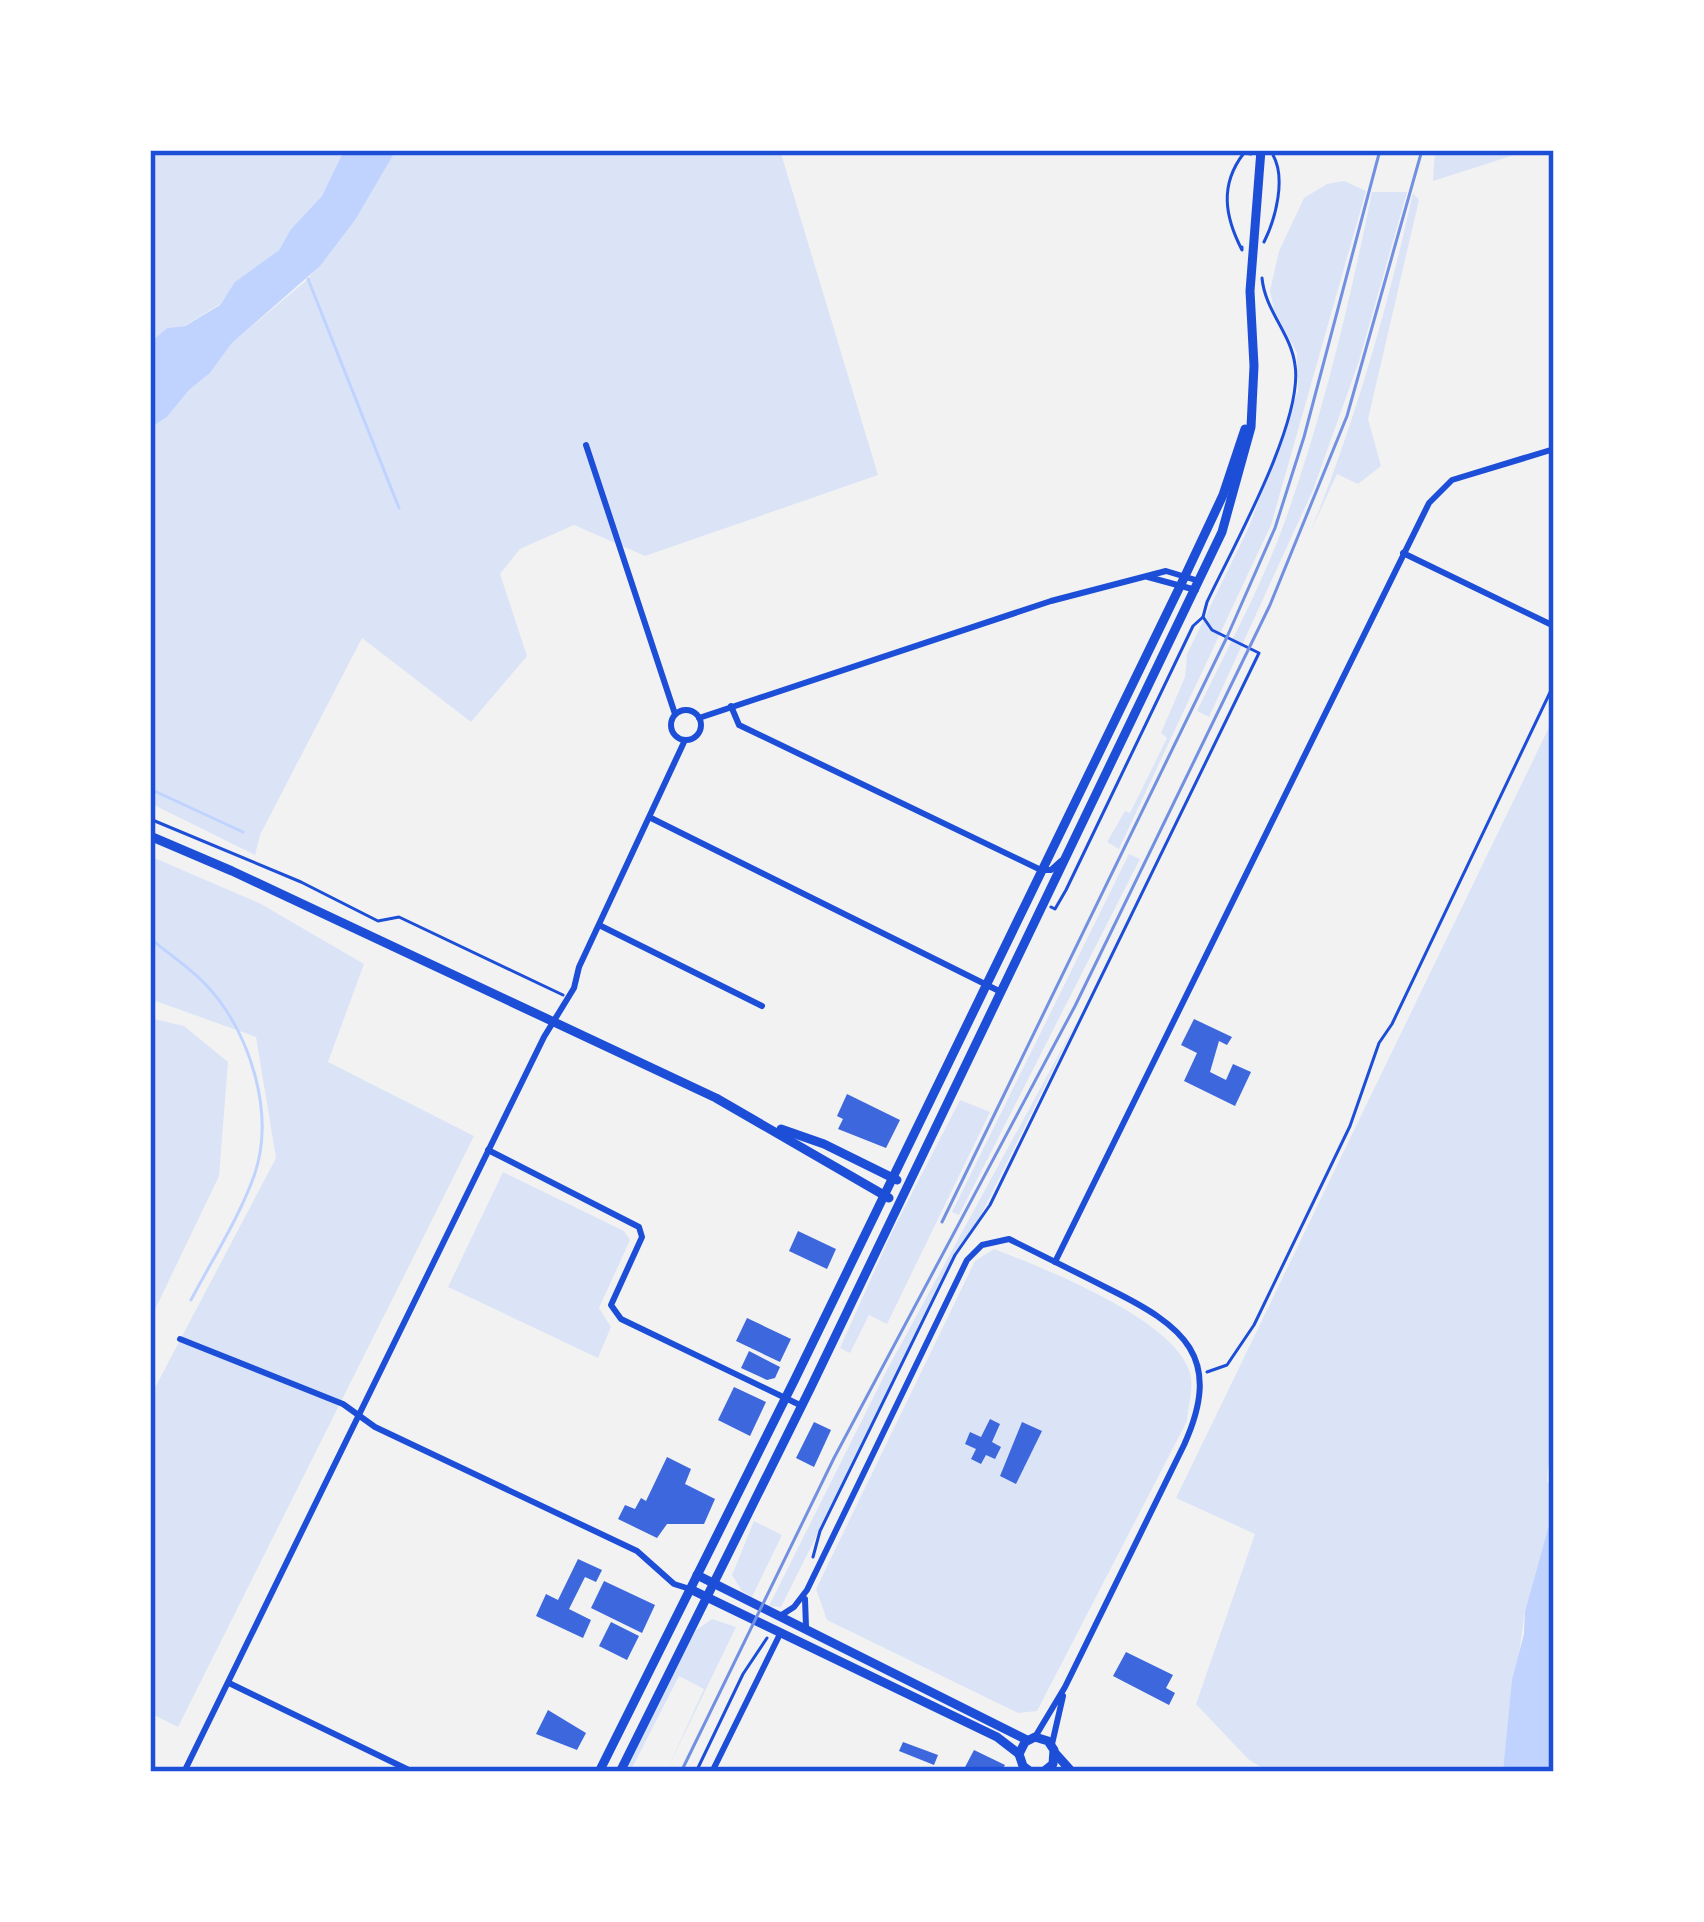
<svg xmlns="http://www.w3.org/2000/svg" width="1704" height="1922" viewBox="0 0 1704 1922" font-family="Karla,sans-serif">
  <rect width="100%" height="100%" fill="#f2f2f2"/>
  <!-- green -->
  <g fill="#dbe4f7">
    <polygon points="150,150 344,150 322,196 291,229 279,250 236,282 220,304 184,326 167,328 150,343"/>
    <polygon points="396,150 780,150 878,475 645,556 574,525 520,549 500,574 527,656 471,722 362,638 260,835 255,855 150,803 150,428 167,417 189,390 210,373 232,343 308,279"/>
    <polygon points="1435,150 1530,150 1433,181"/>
    <polygon points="1344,181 1366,191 1271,525 1119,849 1107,842 1125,811 1130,813 1167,738 1161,733 1185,677 1187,654 1249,527 1298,391 1297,353 1274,310 1270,291 1279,251 1304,198 1327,184"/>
    <path d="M1372 192H1407L1359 361 1313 490 1209 717 1197 711C1226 651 1259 591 1282 529 1322 420 1349 305 1372 192Z"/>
    <path d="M1413 193 1419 200 1368 419 1381 466 1358 484 1337 474 1310 533C1355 422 1387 310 1413 193Z"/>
    <polygon points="1554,717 1554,1461 1548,1467 1547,1481 1554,1488 1554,1507 1525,1611 1503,1772 1269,1772 1248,1759 1196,1704 1255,1534 1176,1498"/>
    <polygon points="1129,854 1140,859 959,1215 952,1212"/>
    <polygon points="150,856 261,904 364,964 328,1062 474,1136 178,1727 150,1713 150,1397 276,1158 256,1037 150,999"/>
    <polygon points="150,1018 184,1026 228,1062 219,1176 150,1320"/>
    <polygon points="1077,1021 976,1225 963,1242 781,1607 769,1606 888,1368"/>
    <polygon points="960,1100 990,1112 887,1324 869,1315 850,1353 840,1348 891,1234"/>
    <polygon points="503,1172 624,1231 630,1240 599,1308 611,1327 598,1358 448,1287"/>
    <path d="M994 1249C1043 1268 1175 1319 1190 1373 1194 1386 1188 1407 1187 1421L1037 1711 1018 1713 827 1620 816 1589 975 1261Z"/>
    <polygon points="754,1521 782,1535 752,1597 742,1591 732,1575"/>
    <polygon points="712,1619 736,1627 666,1772 704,1689 679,1676 630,1772 625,1772 695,1631"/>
  </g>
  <!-- water -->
  <g fill="#bfd3fe">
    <polygon points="344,150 396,150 355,220 320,266 232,343 210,373 189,390 167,417 150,428 150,343 167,328 185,326 220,305 235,282 279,250 291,229 322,196"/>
    <polygon points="1554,1507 1554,1772 1503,1772 1512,1680 1524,1634 1525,1611"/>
  </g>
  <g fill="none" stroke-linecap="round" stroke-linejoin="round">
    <!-- stream -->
    <g stroke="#bfd3fe" stroke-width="3">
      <polyline points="308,279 399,508"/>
      <polyline points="150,789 243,832"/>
      <path d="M150 938C168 954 191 968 207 986 250 1032 276 1114 254 1176 239 1218 212 1260 191 1300"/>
    </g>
  </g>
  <!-- building -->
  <g fill="#3d67dc">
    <polygon points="1194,1019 1232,1037 1227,1045 1219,1041 1210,1072 1226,1080 1233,1064 1251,1072 1235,1106 1184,1081 1197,1053 1181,1045"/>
    <polygon points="847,1094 900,1120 886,1148 838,1129 843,1119 837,1116"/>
    <polygon points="798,1231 836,1249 827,1269 789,1251"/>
    <polygon points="747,1318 791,1339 780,1362 736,1341"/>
    <polygon points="749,1351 780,1367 775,1378 767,1380 741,1368"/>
    <polygon points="734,1387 766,1402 750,1436 718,1420"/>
    <polygon points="990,1419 1000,1424 992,1442 1001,1447 995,1459 986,1455 981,1464 971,1459 976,1449 965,1444 970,1432 981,1437"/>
    <polygon points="814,1422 831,1430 814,1467 796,1458"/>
    <polygon points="1022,1422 1042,1431 1016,1484 1000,1476"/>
    <polygon points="667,1457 691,1469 685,1484 715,1499 704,1524 667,1524 657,1538 618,1519 625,1505 635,1509 641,1498 646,1501"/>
    <polygon points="578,1559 602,1570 596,1582 585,1577 569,1609 591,1620 583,1638 536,1616 546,1594 558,1600"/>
    <polygon points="604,1581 655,1605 642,1633 591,1608"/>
    <polygon points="611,1622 639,1636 627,1660 599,1646"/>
    <polygon points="1126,1652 1173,1675 1166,1688 1175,1693 1169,1705 1113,1676"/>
    <polygon points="548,1710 586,1733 577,1750 536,1734"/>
    <polygon points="903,1742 938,1755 934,1765 899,1751"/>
    <polygon points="974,1750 1005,1765 1001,1772 964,1769"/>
  </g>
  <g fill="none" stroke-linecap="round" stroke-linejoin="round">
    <!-- path -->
    <g stroke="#1d4ed8" stroke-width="3">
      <path d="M1264 242C1276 218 1286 178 1273 155"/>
      <path d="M1242 247V250C1225 217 1219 185 1244 153L1251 154"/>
      <polyline points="150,819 301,882 378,921 399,917 563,995"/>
      <path d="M1051 907 1055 909 1066 890 1193 626 1203 617 1207 602C1232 549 1304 421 1295 365 1291 333 1265 311 1262 278"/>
      <polyline points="1207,1372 1227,1365 1254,1325 1350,1126 1379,1043 1392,1024 1554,684"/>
      <polyline points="813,1557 820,1531 955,1255 990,1205 1259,653 1212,630 1203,617"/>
      <polyline points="696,1772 743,1674 767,1638"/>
    </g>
    <!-- minor -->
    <g stroke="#1d4ed8" stroke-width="6">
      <polyline points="586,445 675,714"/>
      <polyline points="1403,553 1554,626"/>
      <polyline points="1148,577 1196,590"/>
      <polyline points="731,706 739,725 1041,870 1051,870 1061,861"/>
      <circle cx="686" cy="725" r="15"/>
      <polyline points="699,718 1051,601 1166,571 1199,581"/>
      <polyline points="651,818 999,991"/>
      <polyline points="599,925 762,1006"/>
      <polyline points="488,1150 639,1227 642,1237 611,1305 621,1319 802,1406"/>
      <polyline points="1055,1262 1429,503 1452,480 1554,449"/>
      <polyline points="180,1339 343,1404 375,1427 637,1551 674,1584 690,1589"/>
      <polyline points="805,1599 806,1627"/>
      <path d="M780 1616 794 1607 807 1590 967 1260 982 1245 1009 1239C1043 1256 1076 1272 1109 1289 1184 1326 1224 1357 1184 1445L1065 1687 1035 1737"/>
      <polyline points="229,1683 413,1772"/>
      <polyline points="1052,1744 1063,1696"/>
      <polyline points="184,1772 544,1037 574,988 579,967 685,740"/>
      <polyline points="712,1772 780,1634"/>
    </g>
    <!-- primary -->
    <g stroke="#1d4ed8" stroke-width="9">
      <polyline points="697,1575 1027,1740"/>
      <polyline points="690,1589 997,1737 1019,1754"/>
      <polyline points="1055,1753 1072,1772"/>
      <polyline points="1031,1772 1023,1766 1019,1754 1025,1742 1035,1737 1048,1741 1054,1750 1053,1764 1043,1772"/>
    </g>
    <!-- trunk -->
    <g stroke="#1d4ed8" stroke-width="9">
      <polyline points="150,836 232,871 716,1098 889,1198"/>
      <polyline points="781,1129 824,1144 897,1180"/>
      <polyline points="599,1772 795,1379 1185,576 1223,495 1245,429"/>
      <polyline points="620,1772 811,1387 1222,532 1251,427 1254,366 1250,291 1261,150"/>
    </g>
    <!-- rail -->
    <g stroke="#7290e2" stroke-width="3">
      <polyline points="942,1222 1227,637 1275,528 1304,437 1380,150"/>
      <polyline points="681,1772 834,1458 1075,1006 1270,605 1347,416 1422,150"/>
    </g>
  </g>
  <!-- border -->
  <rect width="1704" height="1922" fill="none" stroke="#ffffff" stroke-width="306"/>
  <rect x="153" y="153" width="1398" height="1616" fill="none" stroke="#1d4ed8" stroke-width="4.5"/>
</svg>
